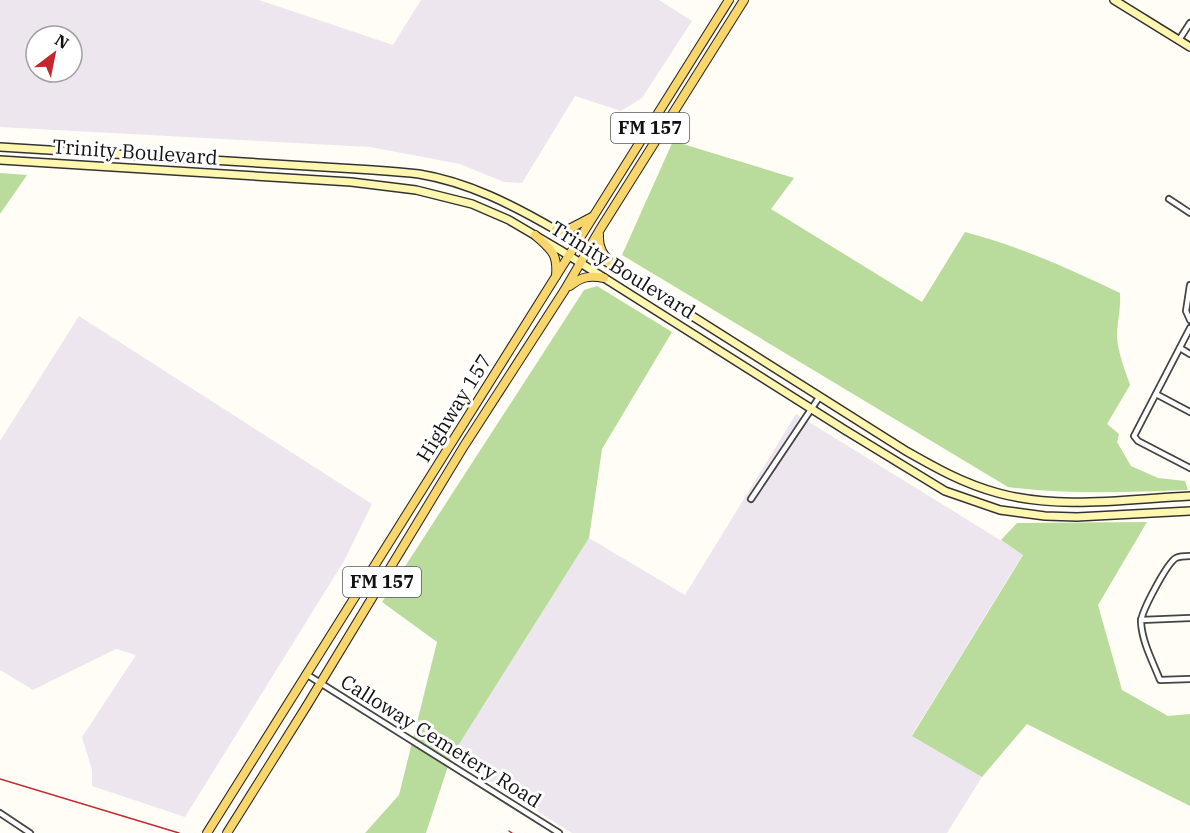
<svg xmlns="http://www.w3.org/2000/svg" width="1190" height="833" viewBox="0 0 1190 833" font-family="'IBM Plex Serif',serif">
  <rect width="100%" height="100%" fill="#fffdf5"/>
  <!-- industrial -->
  <g fill="#eee6ef" fill-rule="evenodd">
    <path d="M0 0H259L393 45 421 0H659L692 21 642 98 621 111 575 96 522 183 504 182 460 164 370 147 0 127ZM36 36H72V72H36Z"/>
    <polygon points="79,316 372,504 344,561 185,817 92,786 92,770 82,737 136,655 116,649 33,690 0,670 0,441"/>
    <polygon points="796,414 1023,554 912,735 982,777 947,833 572,833 451,757 589,538 685,595"/>
  </g>
  <!-- forest -->
  <g fill="#b9dc9c">
    <path d="M673 141 794 178 771 209 922 302 965 232C1019 246 1070 269 1120 293 1121 309 1117 323 1117 337 1118 353 1125 370 1130 385L1107 424 1119 434 1117 442 1131 466 1158 478 1185 481 1188 490C1127 492 1068 495 1008 487L622 255Z"/>
    <polygon points="0,173 27,175 0,214"/>
    <polygon points="597,286 672,332 602,449 589,538 451,757 426,833 365,833 399,795 437,642 382,602 584,290"/>
    <polygon points="1147,522 1098,605 1122,690 1168,716 1190,714 1190,806 1027,724 982,777 912,736 1023,555 1001,540 1017,523"/>
  </g>
  <g fill="none" stroke-linecap="round" stroke-linejoin="round">
    <defs>
      <g id="street">
        <polyline points="1179,40 1190,23"/>
        <polyline points="1169,199 1190,213"/>
        <polyline points="1190,285 1186,311 1190,320"/>
        <polyline points="1190,328 1134,436 1138,441 1190,468"/>
        <polyline points="1180,348 1190,354"/>
        <polyline points="1156,394 1190,412"/>
        <polyline points="751,499 820,396"/>
        <path d="M1190 556C1186 556 1180 556 1176 558 1167 563 1141 612 1141 622 1142 642 1153 662 1160 680L1190 679"/>
        <polyline points="1141,620 1190,618"/>
        <polyline points="306,674 559,833"/>
        <polyline points="0,813 30,833"/>
      </g>
      <g id="secondary">
        <polyline points="1114,0 1190,47"/>
        <path d="M0 147 373 170C388 171 404 172 419 174 468 182 513 205 556 230L906 451C936 468 964 484 998 493 1060 510 1127 499 1190 496"/>
        <polyline points="0,160 351,182 416,190 472,204 509,220 560,250 845,430 945,491 1000,510 1045,516 1077,517 1190,511"/>
      </g>
      <g id="primary">
        <polyline points="556,230 569,229 592,217"/>
        <path d="M535 235C551 250 558 253 556 276"/>
        <path d="M599 235C598 250 605 256 614 267"/>
        <path d="M570 286C581 277 589 275 604 278"/>
        <polyline points="207,833 729,0"/>
        <polyline points="227,833 306,707 464,446 564,291 599,231 744,0"/>
      </g>
    </defs>
    <!-- street casing -->
    <use href="#street" stroke="#444" stroke-width="8"/>
    <!-- secondary casing -->
    <use href="#secondary" stroke="#333" stroke-width="10"/>
    <!-- primary casing -->
    <use href="#primary" stroke="#222" stroke-width="10"/>
    <!-- street -->
    <use href="#street" stroke="#fff" stroke-width="4.5"/>
    <!-- secondary -->
    <use href="#secondary" stroke="#fff6b0" stroke-width="7"/>
    <!-- primary -->
    <use href="#primary" stroke="#f9d66b" stroke-width="8"/>
    <!-- rail -->
    <g stroke="#c4262e" stroke-width="1.5">
      <polyline points="0,779 179,833"/>
      <polyline points="509,831 512,833"/>
    </g>
  </g>
  <g text-anchor="middle" stroke-width="6" stroke-linejoin="round" paint-order="stroke">
    <!-- shield labels -->
    <g fill="#fff" stroke="#585858" stroke-width="1.5">
      <rect x="611" y="113" width="78" height="30" rx="4.5"/>
      <rect x="343" y="567" width="78" height="30" rx="4.5"/>
    </g>
    <g font-size="18" font-weight="bold" fill="#111">
      <text x="650" y="134">FM 157</text>
      <text x="382" y="588">FM 157</text>
    </g>
    <!-- street labels -->
    <g font-size="20" fill="#111" stroke="#fff">
      <text transform="translate(135 152) rotate(4)" y="7">Trinity Boulevard</text>
      <text transform="translate(623 270) rotate(32)" y="7">Trinity Boulevard</text>
      <text transform="translate(454 408) rotate(-58)" y="7">Highway 157</text>
      <text transform="translate(441 741) rotate(32)" y="7">Calloway Cemetery Road</text>
    </g>
  </g>
  <!-- north arrow -->
  <g transform="translate(54 54) rotate(32)"><circle r="28" fill="#ffffff" stroke="#a0a0a0" stroke-width="1.5"/>
  <path d="M0-4.5L10 22L0 15L-10 22Z" fill="#c4262e"/>
  <text y="-9" font-size="16" font-weight="bold" text-anchor="middle" fill="#111111">N</text>
  </g>
</svg>
